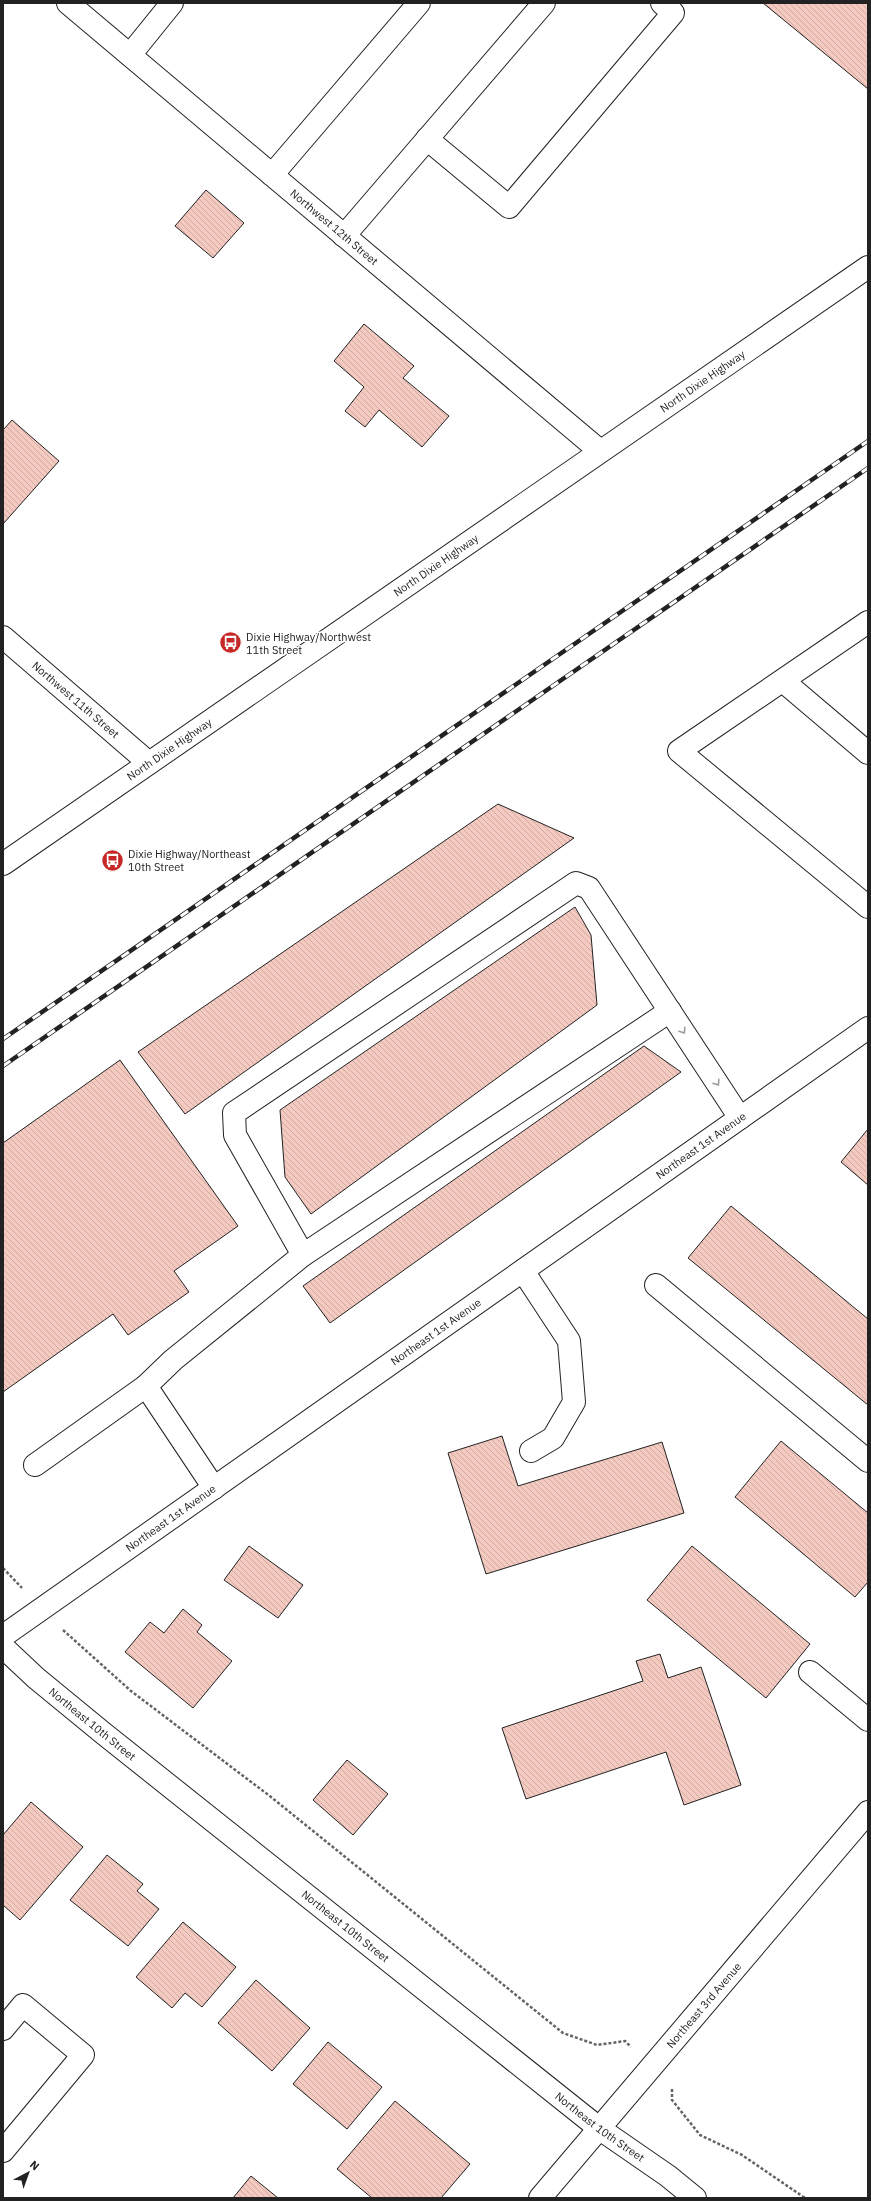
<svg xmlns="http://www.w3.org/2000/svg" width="871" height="2201" viewBox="0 0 871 2201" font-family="'IBM Plex Sans',sans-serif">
  <defs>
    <pattern id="building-back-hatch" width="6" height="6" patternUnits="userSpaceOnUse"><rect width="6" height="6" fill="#f3c9c0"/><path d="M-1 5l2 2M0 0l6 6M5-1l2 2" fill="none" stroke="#d0aca5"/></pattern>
  </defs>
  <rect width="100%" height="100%" fill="#fff"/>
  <!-- building -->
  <g fill="url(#building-back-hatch)" stroke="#222">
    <polygon points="763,3 868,3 868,89"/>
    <polygon points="206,190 244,223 213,258 175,226"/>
    <polygon points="364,324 414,366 403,378 449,416 422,447 379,410 365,427 345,411 364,387 334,361"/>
    <polygon points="12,420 59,461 3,524 3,430"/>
    <polygon points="498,804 574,838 185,1114 138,1052"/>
    <polygon points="575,907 591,935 597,1005 311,1214 285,1177 280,1110"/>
    <polygon points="644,1046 681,1072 330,1323 303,1286"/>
    <polygon points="120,1060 238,1226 174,1271 189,1292 128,1335 113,1314 3,1392 3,1143"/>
    <polygon points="868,1129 868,1185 841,1162"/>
    <polygon points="731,1206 868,1319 868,1405 688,1258"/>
    <polygon points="502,1436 518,1486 662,1442 684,1513 486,1574 448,1453"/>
    <polygon points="781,1441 868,1513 868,1582 855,1597 735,1497"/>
    <polygon points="249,1546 303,1585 278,1618 224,1580"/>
    <polygon points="692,1546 810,1644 766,1698 647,1600"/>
    <polygon points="183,1609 202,1625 197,1632 232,1661 193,1708 125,1652 150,1622 164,1633"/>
    <polygon points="660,1654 668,1678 701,1667 741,1785 684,1805 666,1752 526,1799 502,1728 643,1681 636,1661"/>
    <polygon points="347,1760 388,1794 353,1835 313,1800"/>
    <polygon points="31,1802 83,1847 20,1920 3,1905 3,1835"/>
    <polygon points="107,1855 143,1884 137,1891 159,1909 128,1946 70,1900"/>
    <polygon points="183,1922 236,1967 202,2007 185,1993 172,2008 136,1977"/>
    <polygon points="256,1980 310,2028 272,2071 218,2023"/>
    <polygon points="328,2042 382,2087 347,2129 293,2084"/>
    <polygon points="395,2101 470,2164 441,2198 372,2198 337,2169"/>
    <polygon points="251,2176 278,2198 233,2198"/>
  </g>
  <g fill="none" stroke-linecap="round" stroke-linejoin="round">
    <defs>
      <g id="minor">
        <path id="s1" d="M68 3 600 451"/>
        <polyline points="130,55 172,3"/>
        <polyline points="427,139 509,207 673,13 662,3"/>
        <polyline points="272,175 419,3"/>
        <polyline points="344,236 544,3"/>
        <polyline points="868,622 679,751 868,907"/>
        <path id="s2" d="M3 637 149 763"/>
        <polyline points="783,681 868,753"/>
        <polyline points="303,1255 670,1011"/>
        <polyline points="523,1271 569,1341 574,1402 553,1438 531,1451"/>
        <polyline points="656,1285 868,1461"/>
        <polyline points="35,1465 146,1386"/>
        <polyline points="214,1488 146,1386 173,1360 303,1255 235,1135 234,1113 576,883 589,888 740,1118"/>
        <path id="s3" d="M3 1636 868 1028"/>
        <path id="s4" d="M3 1647 36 1678 103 1733 600 2129 668 2176 695 2198"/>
        <polyline points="810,1672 868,1720"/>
        <polyline points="3,2029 23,2005 83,2055 3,2151"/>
        <path id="s5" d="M540 2198 868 1812"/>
      </g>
      <g id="major">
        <path id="s6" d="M3 864 868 267"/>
      </g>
    </defs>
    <!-- minor casing -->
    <use href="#minor" stroke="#222" stroke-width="24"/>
    <!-- major casing -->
    <use href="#major" stroke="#222" stroke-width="24"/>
    <!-- path -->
    <g stroke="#646464" stroke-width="2.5" stroke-dasharray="3 2" stroke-linecap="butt">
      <polyline points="3,1568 22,1588"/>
      <polyline points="63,1630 131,1691 271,1797 563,2033 597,2045 625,2041 631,2047"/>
      <polyline points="672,2089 672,2100 700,2135 742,2155 805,2198"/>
    </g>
    <!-- minor -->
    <use href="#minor" stroke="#fff" stroke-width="22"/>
    <!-- major -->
    <use href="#major" stroke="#fff" stroke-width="22"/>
    <defs>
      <g id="rail">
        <polyline points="3,1039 868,441"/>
        <polyline points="3,1066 868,468"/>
      </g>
    </defs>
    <!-- rail casing -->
    <use href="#rail" stroke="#222" stroke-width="4.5"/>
    <!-- rail -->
    <use href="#rail" stroke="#fff" stroke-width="3" stroke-dasharray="9" stroke-linecap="butt"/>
  </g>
  <!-- one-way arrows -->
  <defs><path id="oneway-chevron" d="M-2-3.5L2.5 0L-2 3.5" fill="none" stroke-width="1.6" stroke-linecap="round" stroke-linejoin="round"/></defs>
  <g stroke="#9c9c9c">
    <use href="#oneway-chevron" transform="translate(683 1031) rotate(57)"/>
    <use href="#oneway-chevron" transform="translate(717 1083) rotate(57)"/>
  </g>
  <!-- icons -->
  <defs>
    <symbol id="bus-disc" viewBox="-11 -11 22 22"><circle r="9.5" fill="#c62828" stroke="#fff"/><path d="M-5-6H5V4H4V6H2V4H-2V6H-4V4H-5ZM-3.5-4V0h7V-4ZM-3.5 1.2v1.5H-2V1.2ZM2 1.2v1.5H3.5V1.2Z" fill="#fff"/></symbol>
  </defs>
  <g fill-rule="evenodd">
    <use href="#bus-disc" x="218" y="630" width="25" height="25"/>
    <use href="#bus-disc" x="100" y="848" width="25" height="25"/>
  </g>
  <g text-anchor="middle" stroke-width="3" stroke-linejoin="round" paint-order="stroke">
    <!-- street labels -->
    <g font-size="11" fill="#222" stroke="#fff">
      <text dy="4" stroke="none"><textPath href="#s1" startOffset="348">Northwest 12th Street</textPath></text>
      <text dy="4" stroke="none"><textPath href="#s6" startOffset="850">North Dixie Highway</textPath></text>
      <text dy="4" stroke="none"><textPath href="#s6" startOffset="526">North Dixie Highway</textPath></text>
      <text dy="4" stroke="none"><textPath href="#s2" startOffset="96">Northwest 11th Street</textPath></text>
      <text dy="4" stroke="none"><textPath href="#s6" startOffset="202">North Dixie Highway</textPath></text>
      <text dy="4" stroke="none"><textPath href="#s3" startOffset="853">Northeast 1st Avenue</textPath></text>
      <text dy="4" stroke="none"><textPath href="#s3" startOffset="529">Northeast 1st Avenue</textPath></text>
      <text dy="4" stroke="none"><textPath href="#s3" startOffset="205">Northeast 1st Avenue</textPath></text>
      <text dy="4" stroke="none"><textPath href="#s4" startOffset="118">Northeast 10th Street</textPath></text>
      <text dy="4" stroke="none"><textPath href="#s4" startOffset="442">Northeast 10th Street</textPath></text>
      <text dy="4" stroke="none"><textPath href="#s5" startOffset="253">Northeast 3rd Avenue</textPath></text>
      <text dy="4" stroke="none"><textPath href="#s4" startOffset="766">Northeast 10th Street</textPath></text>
    </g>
    <!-- poi labels -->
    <g font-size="11" fill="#222" stroke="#fff" text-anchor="start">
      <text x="246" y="641">Dixie Highway/Northwest<tspan x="246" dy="13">11th Street</tspan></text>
      <text x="128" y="858">Dixie Highway/Northeast<tspan x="128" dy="13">10th Street</tspan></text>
    </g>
  </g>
  <!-- border -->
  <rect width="871" height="2201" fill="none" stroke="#222222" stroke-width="8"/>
  <!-- north arrow -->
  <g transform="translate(28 2173) rotate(41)" stroke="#ffffff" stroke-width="3" paint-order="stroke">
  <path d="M0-3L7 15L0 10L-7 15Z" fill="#222222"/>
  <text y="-6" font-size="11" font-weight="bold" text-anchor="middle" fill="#222222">N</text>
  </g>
</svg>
